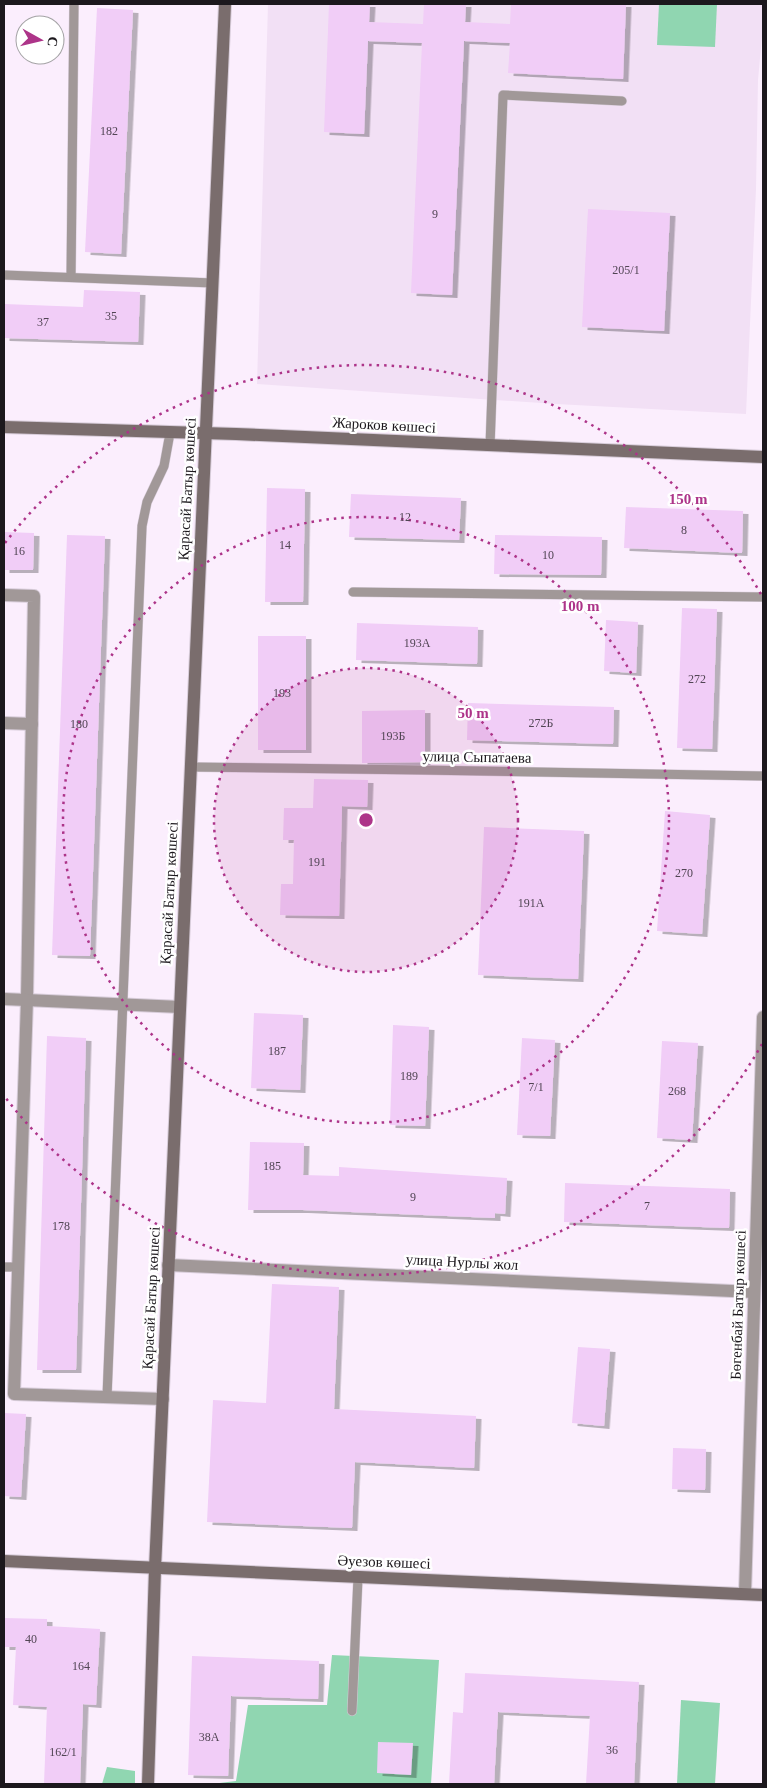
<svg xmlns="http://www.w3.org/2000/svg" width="767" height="1788" viewBox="0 0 767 1788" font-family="Georgia,serif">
  <defs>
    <filter id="shadow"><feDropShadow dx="5.5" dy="3" stdDeviation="0" flood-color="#0004"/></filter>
  </defs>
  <rect width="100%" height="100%" fill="#fbeefd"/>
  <!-- built -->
  <polygon fill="#f2e0f5" points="268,4 763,4 763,26 758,80 756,189 746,414 556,404 257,384"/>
  <!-- green -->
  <g fill="#90d6b1">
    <polygon points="659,4 717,4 715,47 657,45"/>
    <polygon points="332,1655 439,1660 431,1784 211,1784 236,1781 248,1705 327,1705"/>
    <polygon points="681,1700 720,1703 715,1784 677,1784"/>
    <polygon points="107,1767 135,1771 135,1784 102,1784"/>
  </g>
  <!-- building -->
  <g fill="#f1cdf7" filter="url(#shadow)">
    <polygon points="329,4 370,4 369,22 423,24 424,4 466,4 465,22 510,24 511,4 626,4 623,79 508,73 510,43 464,41 452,295 411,293 422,43 368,41 364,134 324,132"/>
    <polygon points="97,8 133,10 121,254 85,252"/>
    <polygon points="588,209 670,213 664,331 582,327"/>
    <polygon points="84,290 140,292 138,342 4,338 4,304 83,307"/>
    <polygon points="267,488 305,489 303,602 265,602"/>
    <polygon points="351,494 461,498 459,540 349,537"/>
    <polygon points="626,507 743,511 742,553 624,548"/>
    <polygon points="4,532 34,533 33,570 4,570"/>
    <polygon points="67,535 105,536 90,956 52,955"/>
    <polygon points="495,535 602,537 601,575 494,574"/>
    <polygon points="682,608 717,609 712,749 677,748"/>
    <polygon points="606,620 638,622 636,673 604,671"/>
    <polygon points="357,623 478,627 477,664 356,660"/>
    <rect x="258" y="636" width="48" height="114"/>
    <polygon points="468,703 614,707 613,744 467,740"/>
    <polygon points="425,710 425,762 362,763 362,711"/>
    <polygon points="314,779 368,780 367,807 342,806 339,916 280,915 281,884 293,884 294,840 283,840 284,808 313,808"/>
    <polygon points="665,811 710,815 702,934 657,931"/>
    <polygon points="484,827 584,831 578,979 478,975"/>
    <polygon points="254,1013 303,1015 300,1090 251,1088"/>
    <polygon points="393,1025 429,1027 425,1126 390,1125"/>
    <polygon points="47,1036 86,1038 76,1370 37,1370"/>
    <polygon points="522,1038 555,1040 550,1136 517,1135"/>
    <polygon points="662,1041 698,1043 692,1140 657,1138"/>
    <polygon points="250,1142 304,1143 303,1175 339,1176 339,1167 507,1178 505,1214 495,1213 495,1218 303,1210 248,1210"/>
    <polygon points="565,1183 730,1189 729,1228 564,1222"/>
    <polygon points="272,1284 339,1287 334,1409 476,1416 474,1468 355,1462 352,1528 207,1522 213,1400 266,1403"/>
    <polygon points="578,1347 610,1349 604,1426 572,1423"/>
    <polygon points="4,1413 26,1414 21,1497 4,1496"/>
    <polygon points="673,1448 706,1449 705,1490 672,1489"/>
    <polygon points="4,1618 47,1619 47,1626 100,1629 96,1705 83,1704 80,1784 44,1784 47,1707 13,1705 16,1647 4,1647"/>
    <polygon points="192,1656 319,1661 318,1699 231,1696 228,1776 188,1775"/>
    <polygon points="465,1673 639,1682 634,1784 586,1784 590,1716 498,1712 494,1784 449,1784 453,1712 463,1713"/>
    <polygon points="378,1742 413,1743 411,1775 377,1773"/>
  </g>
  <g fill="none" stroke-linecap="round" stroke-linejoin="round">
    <defs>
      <g id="lane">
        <polyline points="4,275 213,283"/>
        <polyline points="71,277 74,4"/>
        <polyline points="490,446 503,95 622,101"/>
        <polyline points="353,592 763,597"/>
        <polyline points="191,767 422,770 763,776"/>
        <polyline points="4,1267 17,1267"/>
        <polyline points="107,1397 142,526 147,502 164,466 170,433"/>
        <polyline points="352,1711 358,1578"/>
      </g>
      <g id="street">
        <polyline points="4,595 34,596 27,999 14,1394 163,1399"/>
        <polyline points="4,723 32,724"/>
        <polyline points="4,999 180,1007"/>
        <polyline points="168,1265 754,1292"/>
        <polyline points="745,1594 763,1017"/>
      </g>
      <g id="secondary">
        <polyline points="4,427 236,434 763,457"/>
        <polyline points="4,1561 763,1595"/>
        <polyline points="148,1784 155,1569 225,4"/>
      </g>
    </defs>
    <!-- lane casing -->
    <use href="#lane" stroke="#d7ccd9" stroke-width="10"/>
    <!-- street casing -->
    <use href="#street" stroke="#d7ccd9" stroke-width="14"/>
    <!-- secondary casing -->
    <use href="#secondary" stroke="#d7ccd9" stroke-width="14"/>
    <!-- lane -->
    <use href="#lane" stroke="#a19898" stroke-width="9"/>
    <!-- street -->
    <use href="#street" stroke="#a19898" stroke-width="12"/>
    <!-- secondary -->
    <use href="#secondary" stroke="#7a6d6d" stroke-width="12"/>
  </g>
  <!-- distance rings -->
  <circle cx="366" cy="820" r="152" fill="#ad3489" fill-opacity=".12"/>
  <g fill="none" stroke="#ad3489" stroke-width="2.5" stroke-dasharray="2.5 5">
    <circle cx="366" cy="820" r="152"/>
    <circle cx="366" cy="820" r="303"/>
    <path d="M762 1044A455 455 0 0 1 5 1097M5 543A455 455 0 0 1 762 596"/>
  </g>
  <g text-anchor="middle" stroke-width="5" stroke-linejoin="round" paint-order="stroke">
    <!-- number labels -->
    <g font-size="12" fill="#514554">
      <text x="109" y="135">182</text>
      <text x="435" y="218">9</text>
      <text x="626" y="274">205/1</text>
      <text x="111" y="320">35</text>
      <text x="43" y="326">37</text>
      <text x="405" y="521">12</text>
      <text x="684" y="534">8</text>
      <text x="285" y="549">14</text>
      <text x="19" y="555">16</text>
      <text x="548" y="559">10</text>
      <text x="417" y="647">193А</text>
      <text x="697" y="683">272</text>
      <text x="282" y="697">193</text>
      <text x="541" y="727">272Б</text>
      <text x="79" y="728">180</text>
      <text x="393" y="740">193Б</text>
      <text x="317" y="866">191</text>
      <text x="684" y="877">270</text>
      <text x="531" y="907">191А</text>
      <text x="277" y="1055">187</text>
      <text x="409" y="1080">189</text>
      <text x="536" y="1091">7/1</text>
      <text x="677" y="1095">268</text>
      <text x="272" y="1170">185</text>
      <text x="413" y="1201">9</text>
      <text x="647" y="1210">7</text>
      <text x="61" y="1230">178</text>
      <text x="31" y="1643">40</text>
      <text x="81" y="1670">164</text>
      <text x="209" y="1741">38А</text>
      <text x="612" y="1754">36</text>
      <text x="63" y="1756">162/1</text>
    </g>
    <!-- street labels -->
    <g font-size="15" fill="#1c181d" stroke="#fff">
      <text transform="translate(384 425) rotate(3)" y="5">Жароков көшесі</text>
      <text transform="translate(187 489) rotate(-87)" y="5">Қарасай Батыр көшесі</text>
      <text transform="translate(477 757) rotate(1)" y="5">улица Сыпатаева</text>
      <text transform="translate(169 893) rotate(-87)" y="5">Қарасай Батыр көшесі</text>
      <text transform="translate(462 1262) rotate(3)" y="5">улица Нурлы жол</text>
      <text transform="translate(151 1298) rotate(-87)" y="5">Қарасай Батыр көшесі</text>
      <text transform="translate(738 1305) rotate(-88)" y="5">Бөгенбай Батыр көшесі</text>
      <text transform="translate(384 1562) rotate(2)" y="5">Әуезов көшесі</text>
    </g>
  </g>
  <circle cx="366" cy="820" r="8" fill="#ad3489" stroke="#fff" stroke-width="2.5"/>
  <g font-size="15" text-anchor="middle" font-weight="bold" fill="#ad3489" stroke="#fff" stroke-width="5" stroke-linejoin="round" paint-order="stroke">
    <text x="688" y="504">150 m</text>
    <text x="580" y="611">100 m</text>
    <text x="473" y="718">50 m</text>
  </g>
  <!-- border -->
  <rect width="767" height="1788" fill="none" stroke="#1c181d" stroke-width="10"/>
  <!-- north arrow -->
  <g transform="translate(40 40) rotate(98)"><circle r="24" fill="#ffffff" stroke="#a4a3a5"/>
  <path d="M0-4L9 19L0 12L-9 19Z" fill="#ad3489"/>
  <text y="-8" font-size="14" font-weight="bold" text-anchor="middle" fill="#1c181d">С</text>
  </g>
</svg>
